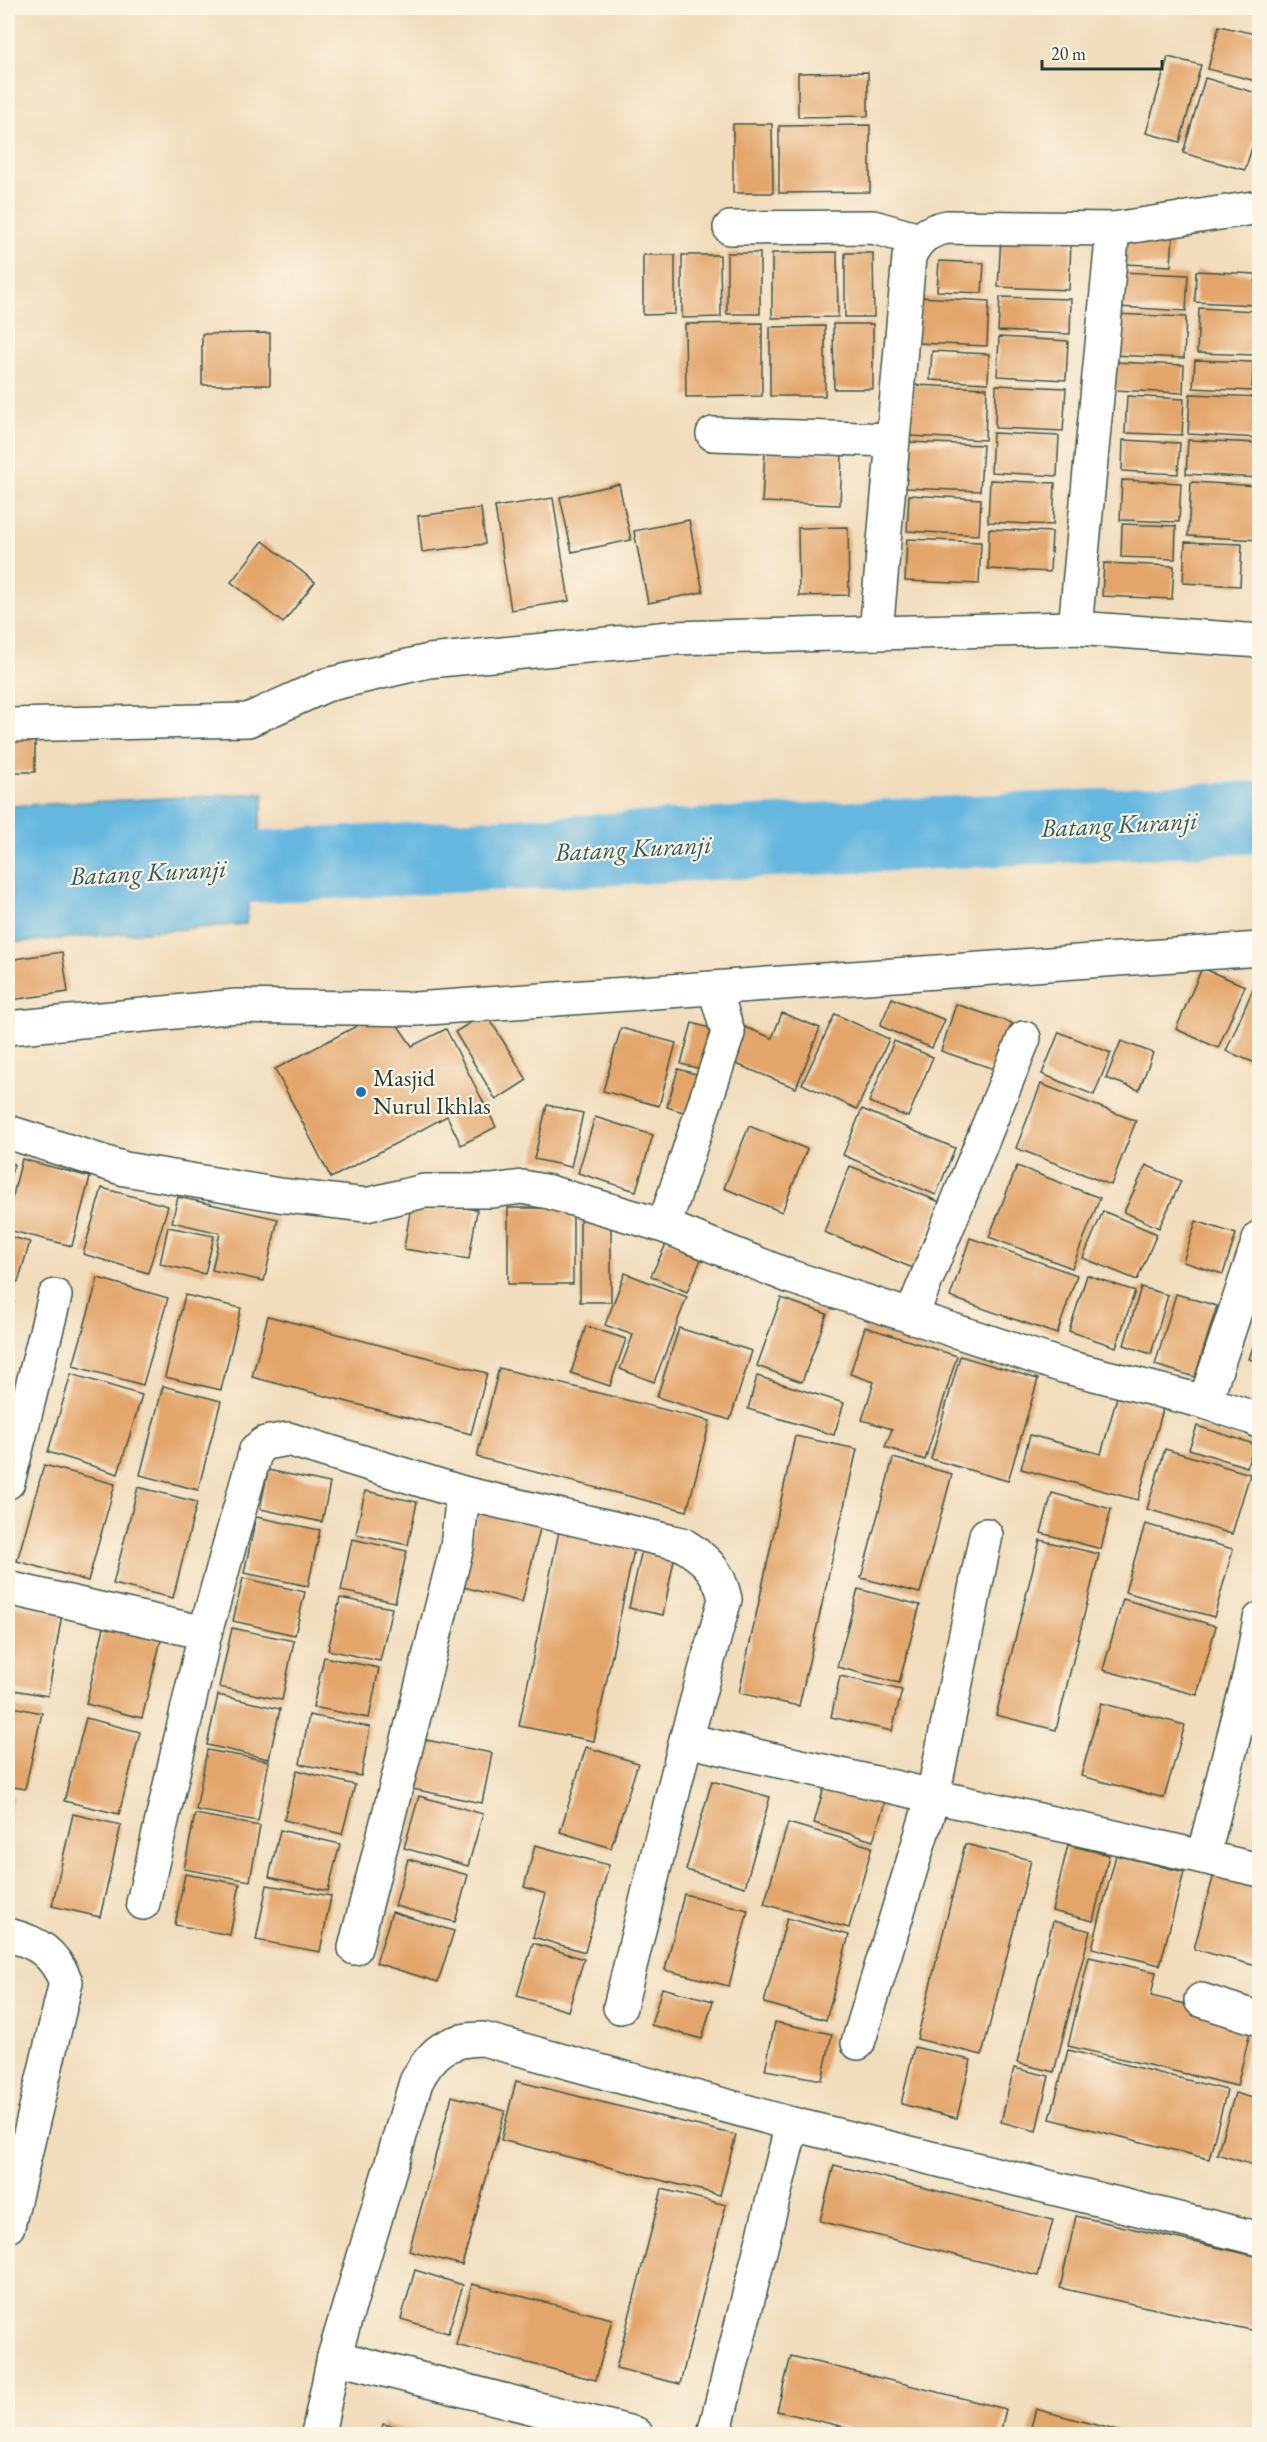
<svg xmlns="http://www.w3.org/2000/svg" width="1267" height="2442" viewBox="0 0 1267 2442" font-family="'EB Garamond',serif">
  <rect width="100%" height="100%" fill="#fcf5e5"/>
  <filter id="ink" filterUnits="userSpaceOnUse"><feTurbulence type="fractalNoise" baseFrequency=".0167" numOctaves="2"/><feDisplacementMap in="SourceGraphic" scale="12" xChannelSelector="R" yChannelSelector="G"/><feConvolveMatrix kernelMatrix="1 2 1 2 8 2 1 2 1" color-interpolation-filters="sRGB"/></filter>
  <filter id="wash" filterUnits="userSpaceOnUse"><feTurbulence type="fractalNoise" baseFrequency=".008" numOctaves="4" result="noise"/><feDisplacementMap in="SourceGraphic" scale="24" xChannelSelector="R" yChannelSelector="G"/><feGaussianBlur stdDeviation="1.35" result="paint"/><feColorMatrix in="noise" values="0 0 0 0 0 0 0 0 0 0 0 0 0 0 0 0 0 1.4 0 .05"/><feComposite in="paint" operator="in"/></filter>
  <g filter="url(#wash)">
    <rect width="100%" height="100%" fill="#f1dcbb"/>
    <!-- water -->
    <polygon fill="#65b7e0" stroke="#427a8a" stroke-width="1.5" points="264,793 246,924 8,943 8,806"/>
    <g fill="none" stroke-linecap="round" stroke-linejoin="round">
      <!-- river -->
      <polyline stroke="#65b7e0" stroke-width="72" points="8,879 1260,817"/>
    </g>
    <g id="blocks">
      <!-- building -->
      <g fill="#e3a56a">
        <polygon points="1219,26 1260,35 1260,82 1208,69"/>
        <polygon points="1168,57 1201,65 1180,142 1146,133"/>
        <polygon points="868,72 868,116 798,117 798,73"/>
        <polygon points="1205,78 1260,94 1260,122 1245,170 1183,153"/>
        <polygon points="733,124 772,124 773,193 733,193"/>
        <polygon points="870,125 870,192 779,193 779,126"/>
        <polygon points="1124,232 1173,234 1171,266 1122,264"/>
        <polygon points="1001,237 1071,241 1069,290 998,287"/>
        <polygon points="837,252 838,317 772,318 772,253"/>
        <rect x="727" y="253" width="33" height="61"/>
        <polygon points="845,253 873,253 874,317 845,317"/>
        <polygon points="643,255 675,255 675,314 643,315"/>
        <polygon points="682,255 720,255 721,317 682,318"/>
        <polygon points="939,261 984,263 982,293 937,291"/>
        <polygon points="1196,271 1256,274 1255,305 1195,302"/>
        <polygon points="1120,272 1188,275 1186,311 1118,307"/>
        <polygon points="919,297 989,301 987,346 917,343"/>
        <polygon points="1000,297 1071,299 1070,334 998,331"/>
        <polygon points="1199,308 1256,311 1254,355 1197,353"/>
        <polygon points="1113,314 1186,317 1184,358 1111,355"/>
        <polygon points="762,323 762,396 686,397 685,324"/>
        <polygon points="833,324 873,324 873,389 834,389"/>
        <polygon points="825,326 825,396 770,396 770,327"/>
        <polygon points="270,333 270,385 202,385 202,334"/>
        <polygon points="999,337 1068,341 1066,380 997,376"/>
        <polygon points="932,351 989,354 988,383 930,380"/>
        <polygon points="1195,360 1253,362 1252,391 1193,388"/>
        <polygon points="1113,362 1184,365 1183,393 1112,390"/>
        <polygon points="913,385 987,388 985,440 910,436"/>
        <polygon points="996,385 1066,388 1063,431 995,428"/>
        <polygon points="1190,394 1260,397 1260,438 1188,434"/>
        <polygon points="1127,396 1184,399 1182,435 1125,433"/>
        <polygon points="993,433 1059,436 1057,476 991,472"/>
        <polygon points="1123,440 1180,443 1178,474 1122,471"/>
        <polygon points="1188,440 1260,443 1260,478 1186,474"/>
        <polygon points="907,442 983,445 980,491 905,488"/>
        <polygon points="765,451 842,454 840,505 762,502"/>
        <polygon points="990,480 1055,483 1053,525 988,522"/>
        <polygon points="1122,480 1181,483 1179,522 1120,520"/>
        <polygon points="1191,482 1260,486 1260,540 1188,536"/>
        <polygon points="619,484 631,540 572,552 560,497"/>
        <polygon points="909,495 981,499 979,535 907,531"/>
        <polygon points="553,498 569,601 511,610 495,507"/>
        <polygon points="481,508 485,544 422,552 418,516"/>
        <polygon points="689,520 703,592 648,603 634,531"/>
        <polygon points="1122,524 1176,526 1175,559 1121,557"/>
        <polygon points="848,527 849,595 799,596 798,528"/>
        <polygon points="989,529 1052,532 1050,572 988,569"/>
        <polygon points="907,539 981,542 979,584 905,581"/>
        <polygon points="263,541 315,582 283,623 231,582"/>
        <polygon points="1185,542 1242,544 1240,586 1183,583"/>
        <polygon points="1104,563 1174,566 1172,599 1102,596"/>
        <polygon points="35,736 35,772 8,772 8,737"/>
        <polygon points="62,952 68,992 11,1000 8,960"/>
        <polygon points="1202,968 1245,986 1218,1048 1176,1029"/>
        <polygon points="1256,982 1260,984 1260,1065 1226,1051"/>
        <polygon points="892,998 945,1020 932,1048 880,1026"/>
        <polygon points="956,1004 1012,1023 997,1070 941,1051"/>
        <polygon points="387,1010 412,1046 446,1029 496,1127 461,1145 447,1116 331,1178 275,1069"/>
        <polygon points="486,1013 527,1080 496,1100 455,1032"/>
        <polygon points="782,1013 820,1028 796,1088 726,1060 740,1025 772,1038"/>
        <polygon points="835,1014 889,1039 857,1109 802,1084"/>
        <polygon points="692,1023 720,1031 708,1071 681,1064"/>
        <polygon points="621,1028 676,1043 659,1106 603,1091"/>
        <polygon points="1059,1032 1111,1053 1094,1095 1042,1074"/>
        <polygon points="894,1041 933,1057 908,1117 869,1102"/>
        <polygon points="1121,1041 1153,1053 1139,1090 1106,1078"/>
        <polygon points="678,1069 707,1077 696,1116 667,1107"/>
        <polygon points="1041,1084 1136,1121 1111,1185 1016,1148"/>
        <polygon points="547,1105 583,1113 571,1167 534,1159"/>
        <polygon points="862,1109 955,1148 936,1195 843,1155"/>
        <polygon points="595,1117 653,1135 636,1191 578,1173"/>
        <polygon points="749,1126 807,1149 782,1212 724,1188"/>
        <polygon points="22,1159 90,1177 72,1246 8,1230 8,1215"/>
        <polygon points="8,1162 14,1164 8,1184"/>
        <polygon points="1146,1165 1181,1181 1159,1228 1124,1212"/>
        <polygon points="850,1166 940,1202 913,1268 824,1232"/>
        <polygon points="1017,1166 1100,1198 1072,1268 989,1237"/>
        <polygon points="102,1188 168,1206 148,1273 83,1254"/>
        <polygon points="178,1197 278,1219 264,1281 212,1270 220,1233 172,1222"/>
        <polygon points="412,1199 477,1210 469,1259 404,1249"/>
        <rect x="508" y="1208" width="65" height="76"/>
        <polygon points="1103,1211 1157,1234 1137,1280 1083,1258"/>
        <rect x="580" y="1212" width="31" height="90"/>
        <polygon points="1196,1221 1236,1234 1223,1274 1183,1262"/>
        <polygon points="168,1227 214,1236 205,1274 160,1264"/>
        <polygon points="8,1236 30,1242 18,1282 8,1279"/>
        <polygon points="970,1238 1077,1275 1057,1334 950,1297"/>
        <polygon points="668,1240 703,1255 687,1292 651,1276"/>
        <polygon points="625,1273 687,1297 654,1382 620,1369 633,1335 605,1325"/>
        <polygon points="1087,1275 1135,1291 1116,1347 1069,1331"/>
        <polygon points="98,1278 168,1298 143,1385 73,1366"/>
        <polygon points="1141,1287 1168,1295 1151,1354 1124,1345"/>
        <polygon points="1176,1294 1217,1306 1195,1377 1155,1365"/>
        <polygon points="185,1295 241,1308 221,1390 165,1377"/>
        <polygon points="781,1298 827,1314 802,1382 757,1366"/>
        <polygon points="8,1301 14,1302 8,1324"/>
        <polygon points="268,1316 487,1373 471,1434 252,1377"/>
        <polygon points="586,1326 626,1339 610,1386 571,1373"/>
        <polygon points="865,1327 957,1356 925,1460 885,1447 892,1429 862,1420 874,1382 850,1374"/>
        <polygon points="679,1328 752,1351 730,1420 657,1397"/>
        <polygon points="1259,1329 1260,1330 1260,1362 1249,1359"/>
        <polygon points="960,1356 1038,1379 1008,1481 931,1459"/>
        <polygon points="499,1368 710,1421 687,1511 477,1457"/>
        <polygon points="71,1374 142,1395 118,1474 48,1452"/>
        <polygon points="757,1376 844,1403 834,1435 748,1409"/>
        <polygon points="163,1386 221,1401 198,1490 140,1475"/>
        <polygon points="1117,1397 1163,1409 1138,1500 1021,1469 1030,1435 1101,1454"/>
        <polygon points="1197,1426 1254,1444 1247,1467 1189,1449"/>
        <polygon points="795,1436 857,1449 799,1706 739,1693"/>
        <polygon points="1165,1449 1250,1474 1232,1534 1147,1509"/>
        <polygon points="893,1458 952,1474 920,1593 861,1578"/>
        <polygon points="44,1465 115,1484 88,1581 17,1561"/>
        <polygon points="268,1470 330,1483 322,1522 260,1509"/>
        <polygon points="138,1487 197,1502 173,1598 113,1584"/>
        <polygon points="365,1491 417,1502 408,1545 356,1534"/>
        <polygon points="1052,1493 1111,1509 1101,1549 1041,1533"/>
        <polygon points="479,1510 541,1525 522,1602 459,1586"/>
        <polygon points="256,1517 320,1530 308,1586 244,1573"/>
        <polygon points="1145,1524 1233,1549 1214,1617 1125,1592"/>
        <polygon points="559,1531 635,1545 594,1741 519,1726"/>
        <polygon points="352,1539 407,1551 395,1602 341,1591"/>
        <polygon points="1040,1540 1099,1554 1056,1730 996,1715"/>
        <polygon points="642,1549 675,1555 663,1615 629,1608"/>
        <polygon points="243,1578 305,1592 295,1635 233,1621"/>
        <polygon points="858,1589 920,1605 899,1683 837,1667"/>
        <polygon points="340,1598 392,1608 380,1661 328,1650"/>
        <polygon points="1123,1599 1216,1626 1197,1695 1103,1670"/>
        <polygon points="8,1605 62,1614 48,1696 8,1689"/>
        <polygon points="104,1627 161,1640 142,1718 86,1704"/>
        <polygon points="232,1628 294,1641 282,1700 219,1687"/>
        <polygon points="324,1657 379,1668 369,1718 313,1707"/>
        <polygon points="840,1676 902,1690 892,1731 831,1717"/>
        <polygon points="218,1695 280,1709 269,1759 207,1745"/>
        <polygon points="1101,1703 1185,1725 1164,1798 1081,1776"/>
        <polygon points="8,1706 42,1713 25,1789 8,1786"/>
        <polygon points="309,1715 370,1727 361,1776 300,1764"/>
        <polygon points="86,1718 140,1732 119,1814 64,1801"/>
        <polygon points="421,1739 492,1753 482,1803 412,1789"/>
        <polygon points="586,1747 638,1763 611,1848 560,1832"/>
        <polygon points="207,1750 269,1761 258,1821 196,1810"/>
        <polygon points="297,1770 355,1785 342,1834 284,1820"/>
        <polygon points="712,1781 770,1797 745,1887 686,1870"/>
        <polygon points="825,1784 885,1802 873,1841 814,1823"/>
        <polygon points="8,1796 13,1797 8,1819"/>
        <polygon points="419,1796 483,1814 468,1866 404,1848"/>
        <polygon points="73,1814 121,1825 100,1917 52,1906"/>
        <polygon points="195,1814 260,1826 250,1881 184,1869"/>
        <polygon points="788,1823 872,1847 849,1928 764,1904"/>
        <polygon points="280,1830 340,1844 328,1891 269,1877"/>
        <polygon points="965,1844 1031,1860 982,2055 917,2039"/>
        <polygon points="535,1845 609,1865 585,1952 533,1937 546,1894 524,1887"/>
        <polygon points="1068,1845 1109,1855 1093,1921 1052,1911"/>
        <polygon points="1116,1855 1184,1872 1160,1965 1092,1948"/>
        <polygon points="408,1859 468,1875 455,1922 395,1906"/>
        <polygon points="185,1874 240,1884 230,1935 175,1925"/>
        <polygon points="1214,1874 1260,1886 1260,1967 1194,1949"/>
        <polygon points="267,1885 331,1896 320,1952 256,1940"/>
        <polygon points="684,1894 748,1910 729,1986 665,1970"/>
        <polygon points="392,1912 454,1931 438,1982 376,1963"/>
        <polygon points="787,1918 849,1935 826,2020 764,2003"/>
        <polygon points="1053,1921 1090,1931 1054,2072 1017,2063"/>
        <polygon points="533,1943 584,1959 568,2011 517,1996"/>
        <polygon points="1089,1957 1156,1972 1151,1996 1253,2020 1237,2086 1068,2046"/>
        <polygon points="662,1988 713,2001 702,2039 651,2025"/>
        <polygon points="775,2022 832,2034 822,2080 765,2070"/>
        <polygon points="914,2047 971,2060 957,2118 901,2104"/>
        <polygon points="1068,2050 1227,2090 1209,2159 1050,2119"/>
        <polygon points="1014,2068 1049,2076 1036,2131 1001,2122"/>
        <polygon points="1259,2073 1260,2073 1260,2096 1253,2095"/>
        <polygon points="516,2081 736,2135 720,2195 501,2140"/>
        <polygon points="1235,2093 1260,2100 1260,2167 1217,2154"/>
        <polygon points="452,2096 505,2111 462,2265 409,2251"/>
        <polygon points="834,2165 1053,2220 1038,2276 820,2221"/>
        <polygon points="662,2189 726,2205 680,2384 616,2368"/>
        <polygon points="1076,2216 1260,2257 1260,2332 1060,2288"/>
        <polygon points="415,2270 463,2285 448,2333 401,2319"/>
        <polygon points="472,2284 612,2319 596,2380 456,2345"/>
        <polygon points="791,2356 1006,2409 1000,2434 874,2434 777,2411"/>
        <polygon points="1036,2409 1130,2434 1029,2434"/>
        <polygon points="383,2424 426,2434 380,2434"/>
      </g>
    </g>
  </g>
  <g filter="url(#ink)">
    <use href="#blocks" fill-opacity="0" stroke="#3e5548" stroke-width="1.5"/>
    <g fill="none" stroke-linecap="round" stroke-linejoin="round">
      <defs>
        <g id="minor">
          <polyline points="730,228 873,227 919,240"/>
          <polyline points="713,434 891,440"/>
          <polyline points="1075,628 1113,229"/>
          <path d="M876 633 909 257C917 238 928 231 947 227L1113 229 1260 207"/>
          <polyline points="8,725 248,720 326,685 429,661 670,638 1075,628 1260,641"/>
          <polyline points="8,1028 237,1006 415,1009 1260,949"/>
          <polyline points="8,1132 125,1169 279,1195 366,1205 424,1191 492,1191 522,1187 549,1192 664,1226 791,1277 1063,1366 1205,1402 1253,1418 1260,1422"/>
          <polyline points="664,1226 728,1033 715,989"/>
          <polyline points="911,1317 1024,1038"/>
          <polyline points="1205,1402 1260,1237"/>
          <polyline points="8,1482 55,1296"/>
          <polyline points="8,1588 205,1633"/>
          <polyline points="686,1740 1260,1870"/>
          <polyline points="1203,1857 1250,1673 1260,1619"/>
          <path d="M143 1903 205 1633 256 1450 265 1443 288 1439 463 1493 682 1544C706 1559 719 1571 725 1599L686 1740 620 2007"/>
          <path d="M8 1935C38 1942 54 1953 66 1982L8 2226"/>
          <polyline points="355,1948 457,1547 463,1493"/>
          <polyline points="1201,2000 1260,2019"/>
          <polyline points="858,2043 933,1796 986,1535"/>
          <polyline points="334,2357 636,2434"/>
          <path d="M318 2434 334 2357 416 2082C431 2052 448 2039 483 2039L792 2124 1260 2239"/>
          <polyline points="714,2434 792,2124"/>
        </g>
      </defs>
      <!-- minor casing -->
      <use href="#minor" stroke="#3e5548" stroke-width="36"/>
      <!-- minor -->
      <use href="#minor" stroke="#fff" stroke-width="33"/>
    </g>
  </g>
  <!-- markers -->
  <circle fill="#1f6fb2" stroke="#fcf5e5" stroke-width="2" cx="361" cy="1092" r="6"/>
  <g text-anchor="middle" stroke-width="4.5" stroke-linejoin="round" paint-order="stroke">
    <!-- poi labels -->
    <g font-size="24" fill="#1f3d34" stroke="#fcf5e5" text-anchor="start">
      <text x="373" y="1086">Masjid<tspan x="373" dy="28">Nurul Ikhlas</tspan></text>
    </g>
    <!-- water labels -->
    <g font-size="26" font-style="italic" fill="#305c5f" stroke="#fcf5e5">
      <text transform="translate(1119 824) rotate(-3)" y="9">Batang Kuranji</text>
      <text transform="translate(633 848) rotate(-3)" y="9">Batang Kuranji</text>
      <text transform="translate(148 872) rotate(-3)" y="9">Batang Kuranji</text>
    </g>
  </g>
  <!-- margin -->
  <rect width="1267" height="2442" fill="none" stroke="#fcf5e5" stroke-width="30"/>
  <!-- scale -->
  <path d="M1042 60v9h120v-9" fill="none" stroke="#1f3d34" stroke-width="3"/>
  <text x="1051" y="60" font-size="18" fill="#1f3d34" stroke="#fcf5e5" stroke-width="4.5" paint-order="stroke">20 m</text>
</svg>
